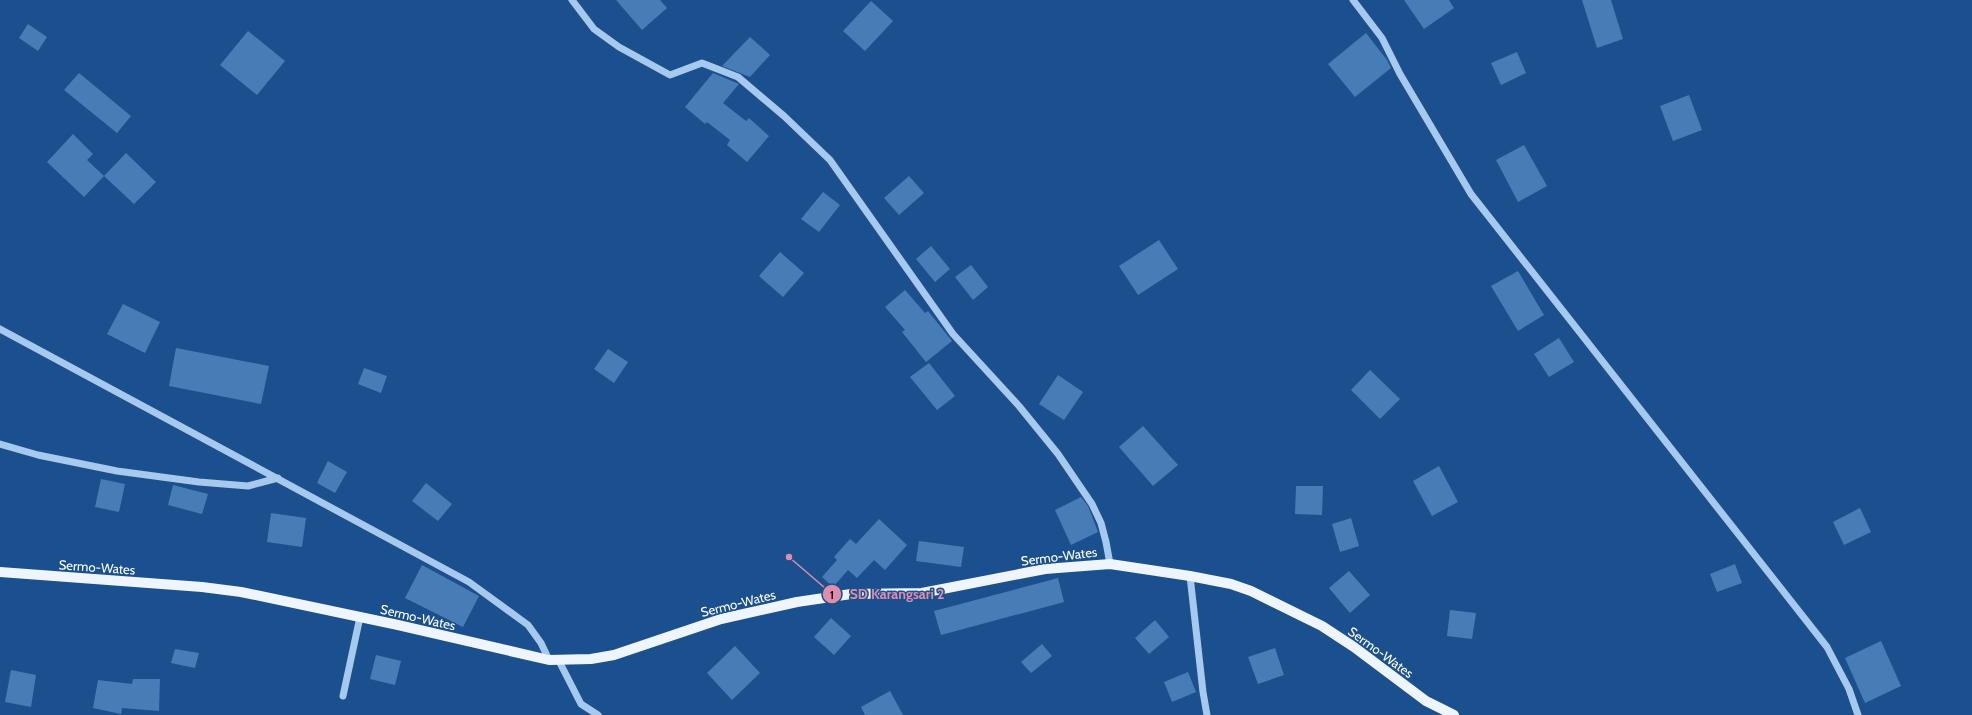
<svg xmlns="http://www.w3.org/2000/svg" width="1972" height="715" viewBox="0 0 1972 715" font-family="Cabin,sans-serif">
  <rect width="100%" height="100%" fill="#1a508d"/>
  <!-- building -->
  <g fill="#477db7">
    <polygon points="616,0 660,0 667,8 642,30"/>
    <polygon points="1404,0 1449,0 1454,8 1424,29"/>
    <polygon points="1582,0 1611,0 1623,39 1597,48"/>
    <polygon points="871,1 893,21 865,51 843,31"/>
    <polygon points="28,24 47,37 38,51 19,38"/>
    <polygon points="248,31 285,61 257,95 220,65"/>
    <polygon points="1366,33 1387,60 1391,68 1355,97 1328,64"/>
    <polygon points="750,37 770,55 750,77 722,66"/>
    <polygon points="1517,52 1526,73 1501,85 1491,63"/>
    <polygon points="79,73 131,116 117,133 64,90"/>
    <polygon points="713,73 739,84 723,103 746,121 749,118 769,136 747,162 727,145 730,140 707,122 705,124 685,107"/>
    <polygon points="1689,95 1702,130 1673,141 1660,106"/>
    <polygon points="73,134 93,154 87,160 104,176 84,197 47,162"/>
    <polygon points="1524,145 1547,186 1518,202 1496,160"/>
    <polygon points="126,153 156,182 134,204 104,176"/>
    <polygon points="909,176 924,193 899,215 884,198"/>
    <polygon points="823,192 840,205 819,232 801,219"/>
    <polygon points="1159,240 1178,269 1138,295 1119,266"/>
    <polygon points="931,246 950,269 935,282 916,259"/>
    <polygon points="780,252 804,273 783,297 759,276"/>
    <polygon points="971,265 988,287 973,300 955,277"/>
    <polygon points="1518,271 1544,315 1518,331 1491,286"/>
    <polygon points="905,290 925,313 928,311 952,341 926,362 902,332 905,330 885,307"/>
    <polygon points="123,304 160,322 145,353 107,334"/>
    <polygon points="1559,338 1574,362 1549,377 1534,354"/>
    <polygon points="176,348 269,366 261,404 169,386"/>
    <polygon points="608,349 628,362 614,383 594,369"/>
    <polygon points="929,363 955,396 937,410 910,377"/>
    <polygon points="364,368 387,376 381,393 358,384"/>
    <polygon points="1370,370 1400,399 1380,419 1351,390"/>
    <polygon points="1058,375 1083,392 1064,420 1039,404"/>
    <polygon points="1143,426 1178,465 1153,486 1119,447"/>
    <polygon points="328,461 347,472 335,493 317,483"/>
    <polygon points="1439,466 1458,502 1432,516 1413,481"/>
    <polygon points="101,479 125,484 119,512 95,507"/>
    <polygon points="426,483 452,504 438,521 412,501"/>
    <polygon points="173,485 208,494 202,514 168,505"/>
    <polygon points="1296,486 1323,486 1322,515 1295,514"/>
    <polygon points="1081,497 1088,506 1098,532 1071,545 1055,510"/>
    <polygon points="1860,508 1871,532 1844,545 1833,522"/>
    <polygon points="271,513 306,518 302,547 267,542"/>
    <polygon points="1351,518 1359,546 1340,552 1332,524"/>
    <polygon points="879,519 907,545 885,570 874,560 857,578 848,570 833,587 822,577 837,560 834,557 850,539 856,544"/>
    <polygon points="919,541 964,547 961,567 916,561"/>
    <polygon points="1735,564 1742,583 1717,592 1710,574"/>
    <polygon points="422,565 479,596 463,627 405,598"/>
    <polygon points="1349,571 1370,595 1350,613 1329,588"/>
    <polygon points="1058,578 1064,602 941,635 934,611"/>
    <polygon points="1450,610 1476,613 1472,639 1447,636"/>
    <polygon points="831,618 851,636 834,655 814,637"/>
    <polygon points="1155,620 1169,637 1149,654 1135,638"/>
    <polygon points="1881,641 1901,686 1865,703 1845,658"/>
    <polygon points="1042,644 1052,656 1031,673 1021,662"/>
    <polygon points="735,646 760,673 732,700 707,673"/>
    <polygon points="1275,648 1284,675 1258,684 1248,657"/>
    <polygon points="175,649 199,653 195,668 171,663"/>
    <polygon points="376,655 401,661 395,685 370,679"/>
    <polygon points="11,670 36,675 31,707 5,702"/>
    <polygon points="1188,672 1196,692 1172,702 1164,682"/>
    <polygon points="133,679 160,679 159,711 122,708 121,714 93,708 98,680 132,684"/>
    <polygon points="890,691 903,715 865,715 861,707"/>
  </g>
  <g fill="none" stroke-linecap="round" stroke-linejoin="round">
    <!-- minor -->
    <g stroke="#a7c9ee" stroke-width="7">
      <polyline points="572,0 594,29 619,47 670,75 702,63 738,77 784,116 830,160 953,334 1019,406 1058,454 1092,504 1101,523 1106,542 1110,564"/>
      <polyline points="1353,0 1382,38 1400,74 1471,194 1827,647 1849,689 1858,715"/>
      <polyline points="0,329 469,582 528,625 541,643 549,660"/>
      <polyline points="0,444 38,455 117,471 199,482 248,486 278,478"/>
      <polyline points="1190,576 1203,692 1207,715"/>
      <polyline points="559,661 581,704 598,715"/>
      <polyline points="343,696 360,617"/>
    </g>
    <!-- major -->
    <polyline stroke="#eef5ff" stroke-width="10" points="0,572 202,587 241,592 398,625 549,660 591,659 614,655 721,619 797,602 851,594 922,593 1045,569 1110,564 1190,576 1231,584 1251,591 1322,626 1354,647 1426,701 1454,715"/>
  </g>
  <g text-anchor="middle" stroke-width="3" stroke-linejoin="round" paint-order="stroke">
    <!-- street labels -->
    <g font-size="13" fill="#fff" stroke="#1a508d">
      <text transform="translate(1059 556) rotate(-7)" y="5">Sermo-Wates</text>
      <text transform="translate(97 567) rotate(4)" y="5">Sermo-Wates</text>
      <text transform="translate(738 603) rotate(-14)" y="5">Sermo-Wates</text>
      <text transform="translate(418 617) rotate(13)" y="5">Sermo-Wates</text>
      <text transform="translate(1381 652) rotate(36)" y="5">Sermo-Wates</text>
    </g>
  </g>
  <!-- callouts -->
  <path fill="none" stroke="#e08cad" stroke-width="1.5" d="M789 557L832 594"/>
  <g fill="#e08cad" stroke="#1a508d" stroke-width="1.5">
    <circle cx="789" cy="557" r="4"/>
    <circle cx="832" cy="594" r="10"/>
  </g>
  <g font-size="12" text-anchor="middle" font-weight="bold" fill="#111">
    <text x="832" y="599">1</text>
  </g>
  <g font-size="14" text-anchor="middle" font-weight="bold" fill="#e08cad" stroke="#1a508d" stroke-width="3" stroke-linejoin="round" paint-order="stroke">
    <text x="897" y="599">SD Karangsari 2</text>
  </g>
</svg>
